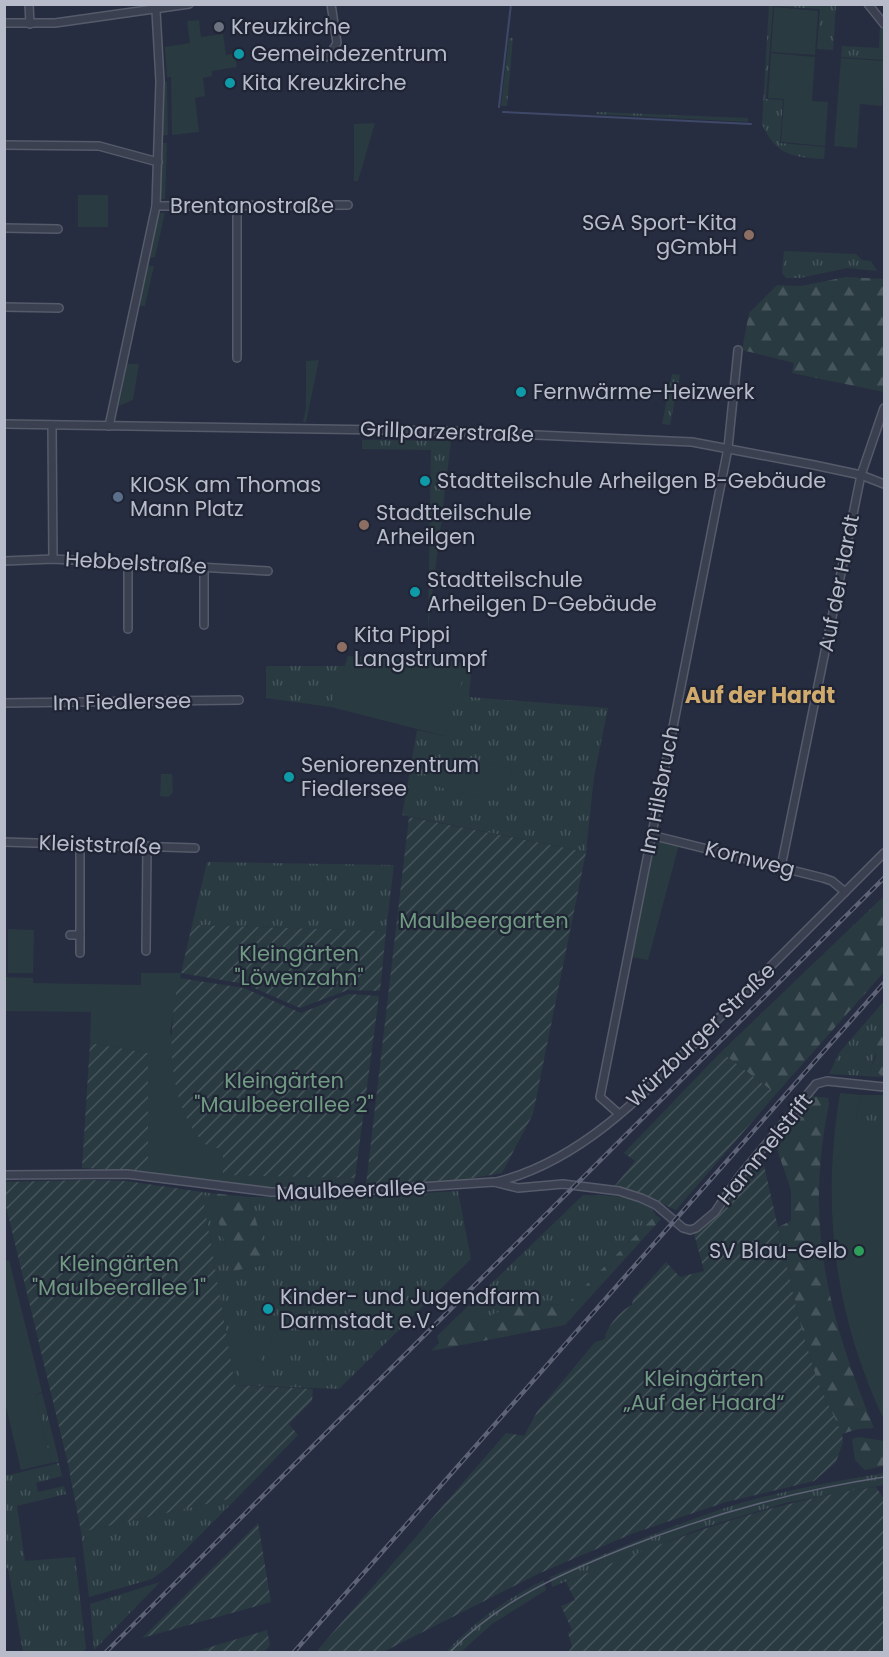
<svg xmlns="http://www.w3.org/2000/svg" width="889" height="1657" viewBox="0 0 889 1657" font-family="Poppins,sans-serif">
  <defs>
    <pattern id="grass-tufts" width="24" height="20" patternUnits="userSpaceOnUse" patternTransform="scale(1.5)"><rect width="24" height="20" fill="#293a41"/><path d="M3 7l-1-3M5 7V3M7 7l1-3M15 17l-1-3M17 17v-4M19 17l1-3" fill="none" stroke="#46555b"/></pattern>
    <pattern id="forest-firs" width="22" height="20" patternUnits="userSpaceOnUse" patternTransform="scale(1.5)"><rect width="22" height="20" fill="#293a41"/><path d="M5 1l3.5 6h-7zM16 11l3.5 6h-7z" fill="#46555b"/></pattern>
    <pattern id="garden-furrows" width="10" height="10" patternUnits="userSpaceOnUse" patternTransform="scale(1.5)"><rect width="10" height="10" fill="#293a41"/><path d="M-1 1l2-2M0 10L10 0M9 11l2-2" fill="none" stroke="#46555b"/></pattern>
  </defs>
  <rect width="100%" height="100%" fill="#272d40"/>
  <!-- grass -->
  <g fill="url(#grass-tufts)">
    <path d="M769 5H836L833 50 817 49 820 9 773 6 766 99 783 100 780 143 825 147 824 159C793 157 776 156 762 124Z"/>
    <polygon points="880,26 884,31 884,60 841,57 842,46 879,48"/>
    <polygon points="509,38 513,38 507,106 501,106"/>
    <polygon points="597,112 748,118 748,122 596,114"/>
    <polygon points="784,251 856,254 862,260 871,261 877,271 847,268 800,278 786,278 782,273"/>
    <polygon points="672,374 680,375 670,425 662,424"/>
    <polygon points="362,440 451,441 428,629 431,450 362,449"/>
    <polygon points="423,659 472,663 469,697 608,708 594,777 586,852 402,815 417,730 444,736"/>
    <polygon points="266,666 345,666 331,707 266,698"/>
    <polygon points="207,862 394,865 386,931 192,925"/>
    <polygon points="884,1001 884,1037 881,1037 871,1067 883,1077 829,1074 839,1053"/>
    <polygon points="862,1095 884,1095 884,1124 858,1124 856,1114"/>
    <polygon points="458,1191 471,1259 339,1389 235,1385 202,1192 210,1193 233,1271 269,1264 249,1197 359,1197"/>
    <path d="M583 1195C605 1196 644 1193 656 1215L566 1305 517 1303 482 1320 466 1308Z"/>
    <polygon points="42,1393 59,1461 51,1463 35,1395"/>
    <polygon points="59,1463 62,1476 36,1483 38,1492 64,1486 66,1494 17,1506 25,1561 75,1557 86,1648 84,1652 23,1652 8,1568 5,1569 5,1476"/>
    <path d="M884 1473V1485L785 1503 702 1528 552 1587 550 1577C609 1552 667 1527 728 1507 779 1491 832 1482 884 1473Z"/>
    <polygon points="238,1497 168,1567 152,1579 89,1597 81,1532"/>
    <path d="M544 1580 546 1590 492 1624 461 1652H446C474 1621 507 1599 544 1580Z"/>
    <polygon points="160,1582 94,1650 90,1604"/>
  </g>
  <!-- forest -->
  <g fill="url(#forest-firs)">
    <polygon points="846,277 884,279 884,392 792,373 794,363 742,350 749,313 777,285 801,286"/>
    <polygon points="884,896 884,972 776,1094 721,1052"/>
    <polygon points="881,1037 884,1037 883,1077 871,1067 876,1057 875,1042"/>
    <path d="M811 1096 828 1098 829 1104C804 1226 828 1315 874 1428L858 1429 842 1434 817 1380 799 1320 778 1227 791 1221V1190L776 1146Z"/>
    <polygon points="210,1193 249,1197 269,1264 233,1271"/>
    <polygon points="656,1215 661,1219 565,1325 431,1351 439,1343 437,1336 466,1308 482,1320 517,1303 566,1305"/>
    <polygon points="859,1437 884,1441 884,1466 865,1470 855,1460 852,1439"/>
  </g>
  <!-- park -->
  <g fill="#293a41">
    <polygon points="774,7 818,11 815,55 771,52"/>
    <polygon points="199,20 201,37 223,34 226,55 235,54 237,67 212,71 212,76 203,78 205,96 195,98 199,132 172,135 171,77 167,77 165,47 190,43 187,21"/>
    <polygon points="771,53 815,57 812,101 828,102 825,146 781,142 784,99 768,98"/>
    <polygon points="841,58 884,61 882,106 860,104 857,148 834,146"/>
    <polygon points="163,82 167,82 168,135 162,136"/>
    <polygon points="375,123 358,181 354,181 354,124"/>
    <polygon points="162,143 167,143 165,199 160,199"/>
    <rect x="78" y="195" width="30" height="32"/>
    <polygon points="158,213 165,213 155,257 149,258"/>
    <polygon points="147,266 154,266 145,306 138,306"/>
    <polygon points="319,360 306,422 303,422 306,408 306,361"/>
    <polygon points="127,364 139,364 133,400 119,406"/>
    <polygon points="348,656 423,658 468,663 444,736 331,707"/>
    <polygon points="443,753 512,769 504,803 435,786"/>
    <polygon points="161,774 172,774 173,792 169,797 160,796"/>
    <polygon points="660,841 679,845 648,960 631,957 654,846"/>
    <polygon points="8,929 34,930 33,973 8,973"/>
    <polygon points="141,973 181,973 170,1032 223,1148 223,1174 355,1178 353,1185 271,1187 224,1184 148,1171 148,1053 90,1043 91,1012 5,1011 5,977 33,978 33,983 141,985"/>
    <path d="M840 1093 862 1095 856 1114 858 1124H884V1420C834 1314 821 1207 840 1093Z"/>
    <polygon points="9,1260 42,1392 35,1395 51,1463 21,1470 5,1402 4,1261"/>
    <circle cx="281" cy="1340" r="10"/>
    <polygon points="257,1330 263,1379 240,1382 234,1333"/>
  </g>
  <!-- garden -->
  <g fill="url(#garden-furrows)">
    <polygon points="409,817 586,852 533,1114 502,1173 462,1180 366,1185"/>
    <polygon points="192,925 386,931 380,991 348,990 300,1008 245,984 181,973"/>
    <path d="M179 978 244 988 301 1013 348 994 379 996 355 1178 223 1175V1148H209C203 1141 195 1134 191 1126 166 1083 169 1025 179 978Z"/>
    <polygon points="90,1043 148,1053 148,1171 82,1168"/>
    <polygon points="721,1052 776,1094 676,1210 650,1198 613,1188 635,1161 624,1153"/>
    <path d="M763 1161 799 1320 817 1380 842 1434 843 1442 836 1462 814 1481 726 1502 634 1533 540 1573 383 1652H316L506 1433 524 1436 537 1412 595 1342 605 1339C606 1327 621 1310 632 1305L633 1299 666 1262 680 1277 704 1271 694 1234 720 1211 741 1179Z"/>
    <polygon points="88,1180 126,1181 202,1192 235,1385 313,1389 312,1401 289,1424 298,1435 238,1497 81,1532 68,1464 5,1202 4,1182"/>
    <path d="M876 1487 884 1499V1652H568L572 1647 568 1633 572 1630 561 1606 575 1600 566 1582C666 1540 768 1502 876 1487Z"/>
    <polygon points="258,1523 271,1602 142,1638"/>
    <polygon points="267,1630 270,1645 264,1652 194,1652"/>
  </g>
  <g fill="none" stroke-linecap="round" stroke-linejoin="round">
    <!-- stream -->
    <g stroke="#3e4868" stroke-width="2">
      <polyline points="499,107 511,4"/>
      <polyline points="503,112 751,124"/>
    </g>
    <defs>
      <g id="street">
        <polyline points="29,4 30,24"/>
        <polyline points="868,4 884,24"/>
        <polyline points="4,23 55,23 189,4"/>
        <polyline points="320,58 329,56 337,43 331,4"/>
        <polyline points="4,145 99,146 158,162"/>
        <polyline points="156,206 348,205"/>
        <polyline points="4,228 58,229"/>
        <polyline points="4,307 59,308"/>
        <polyline points="237,358 237,206"/>
        <polyline points="4,424 448,431 692,442 814,465 861,475 884,484"/>
        <polyline points="52,425 53,559"/>
        <polyline points="109,426 156,206 160,81 156,11"/>
        <polyline points="4,561 53,559 268,571"/>
        <polyline points="128,563 128,629"/>
        <polyline points="204,567 204,625"/>
        <polyline points="4,703 239,700"/>
        <polyline points="651,835 823,878 832,881 845,892"/>
        <polyline points="4,842 195,848"/>
        <polyline points="781,867 861,475 884,408"/>
        <polyline points="70,935 80,935"/>
        <polyline points="146,951 147,846"/>
        <polyline points="80,953 80,844"/>
        <polyline points="619,1114 600,1097 728,448 738,350"/>
        <polyline points="4,1175 127,1174 271,1192 359,1191 494,1182 518,1188 563,1184 619,1191 641,1198 656,1205 683,1228 690,1230 696,1228 715,1212 739,1177 816,1084 827,1081 884,1087"/>
        <path d="M496 1182C592 1159 662 1074 730 1007 781 956 833 904 884 853"/>
      </g>
    </defs>
    <!-- street casing -->
    <use href="#street" stroke="#565b6a" stroke-width="10"/>
    <!-- street -->
    <use href="#street" stroke="#3b4050" stroke-width="7"/>
    <!-- tram -->
    <path stroke="#5e6377" stroke-width="1.5" d="M450 1652C499 1601 560 1574 625 1548 711 1514 793 1491 884 1477"/>
    <defs>
      <g id="rail">
        <polyline points="106,1652 884,878"/>
        <polyline points="294,1652 884,983"/>
      </g>
    </defs>
    <!-- rail casing -->
    <use href="#rail" stroke="#5e6377" stroke-width="4.5"/>
    <!-- rail -->
    <use href="#rail" stroke="#202535" stroke-width="2" stroke-dasharray="7" stroke-linecap="butt"/>
  </g>
  <!-- markers -->
  <circle fill="#6b7280" stroke="#202535" stroke-width="2" cx="219" cy="27" r="6"/>
  <g fill="#0f9aa8" stroke="#202535" stroke-width="2">
    <circle cx="239" cy="54" r="6"/>
    <circle cx="230" cy="83" r="6"/>
    <circle cx="521" cy="392" r="6"/>
    <circle cx="425" cy="481" r="6"/>
    <circle cx="415" cy="592" r="6"/>
    <circle cx="289" cy="777" r="6"/>
    <circle cx="268" cy="1309" r="6"/>
  </g>
  <g fill="#8d6e63" stroke="#202535" stroke-width="2">
    <circle cx="749" cy="235" r="6"/>
    <circle cx="364" cy="525" r="6"/>
    <circle cx="342" cy="647" r="6"/>
  </g>
  <circle fill="#5c6f8a" stroke="#202535" stroke-width="2" cx="118" cy="497" r="6"/>
  <circle fill="#2e9e5b" stroke="#202535" stroke-width="2" cx="859" cy="1251" r="6"/>
  <g text-anchor="middle" stroke-width="4.5" stroke-linejoin="round" paint-order="stroke">
    <!-- poi labels -->
    <g font-size="21" fill="#b8bcca" stroke="#202535" text-anchor="start">
      <text x="231" y="34">Kreuzkirche</text>
      <text x="251" y="61">Gemeindezentrum</text>
      <text x="242" y="90">Kita Kreuzkirche</text>
      <text x="737" y="230" text-anchor="end">SGA Sport-Kita<tspan x="737" dy="24">gGmbH</tspan></text>
      <text x="533" y="399">Fernwärme-Heizwerk</text>
      <text x="437" y="488">Stadtteilschule Arheilgen B-Gebäude</text>
      <text x="130" y="492">KIOSK am Thomas<tspan x="130" dy="24">Mann Platz</tspan></text>
      <text x="376" y="520">Stadtteilschule<tspan x="376" dy="24">Arheilgen</tspan></text>
      <text x="427" y="587">Stadtteilschule<tspan x="427" dy="24">Arheilgen D-Gebäude</tspan></text>
      <text x="354" y="642">Kita Pippi<tspan x="354" dy="24">Langstrumpf</tspan></text>
      <text x="301" y="772">Seniorenzentrum<tspan x="301" dy="24">Fiedlersee</tspan></text>
      <text x="847" y="1258" text-anchor="end">SV Blau-Gelb</text>
      <text x="280" y="1304">Kinder- und Jugendfarm<tspan x="280" dy="24">Darmstadt e.V.</tspan></text>
    </g>
    <!-- street labels -->
    <g font-size="21" fill="#b8bcca" stroke="#202535">
      <text x="252" y="213">Brentanostraße</text>
      <text transform="translate(447 432) rotate(2)" y="7">Grillparzerstraße</text>
      <text transform="translate(136 563) rotate(3)" y="7">Hebbelstraße</text>
      <text transform="translate(839 583) rotate(-79)" y="7">Auf der Hardt</text>
      <text transform="translate(122 702) rotate(-1)" y="7">Im Fiedlersee</text>
      <text transform="translate(660 790) rotate(-79)" y="7">Im Hilsbruch</text>
      <text transform="translate(100 845) rotate(2)" y="7">Kleiststraße</text>
      <text transform="translate(750 859) rotate(14)" y="7">Kornweg</text>
      <text transform="translate(701 1035) rotate(-44)" y="7">Würzburger Straße</text>
      <text transform="translate(765 1149) rotate(-51)" y="7">Hammelstrift</text>
      <text transform="translate(351 1190) rotate(-2)" y="7">Maulbeerallee</text>
    </g>
    <!-- park labels -->
    <g font-size="21" fill="#709a82" stroke="#202535">
      <text x="484" y="928">Maulbeergarten</text>
      <text x="299" y="961">Kleingärten<tspan x="299" dy="24">"Löwenzahn"</tspan></text>
      <text x="284" y="1088">Kleingärten<tspan x="284" dy="24">"Maulbeerallee 2"</tspan></text>
      <text x="119" y="1271">Kleingärten<tspan x="119" dy="24">"Maulbeerallee 1"</tspan></text>
      <text x="704" y="1386">Kleingärten<tspan x="704" dy="24">„Auf der Haard“</tspan></text>
    </g>
    <!-- neighbourhood labels -->
    <g font-size="22" font-weight="bold" fill="#d1ab6d" stroke="#202535">
      <text x="760" y="703">Auf der Hardt</text>
    </g>
  </g>
  <!-- border -->
  <rect width="889" height="1657" fill="none" stroke="#b8bcca" stroke-width="12"/>
</svg>
